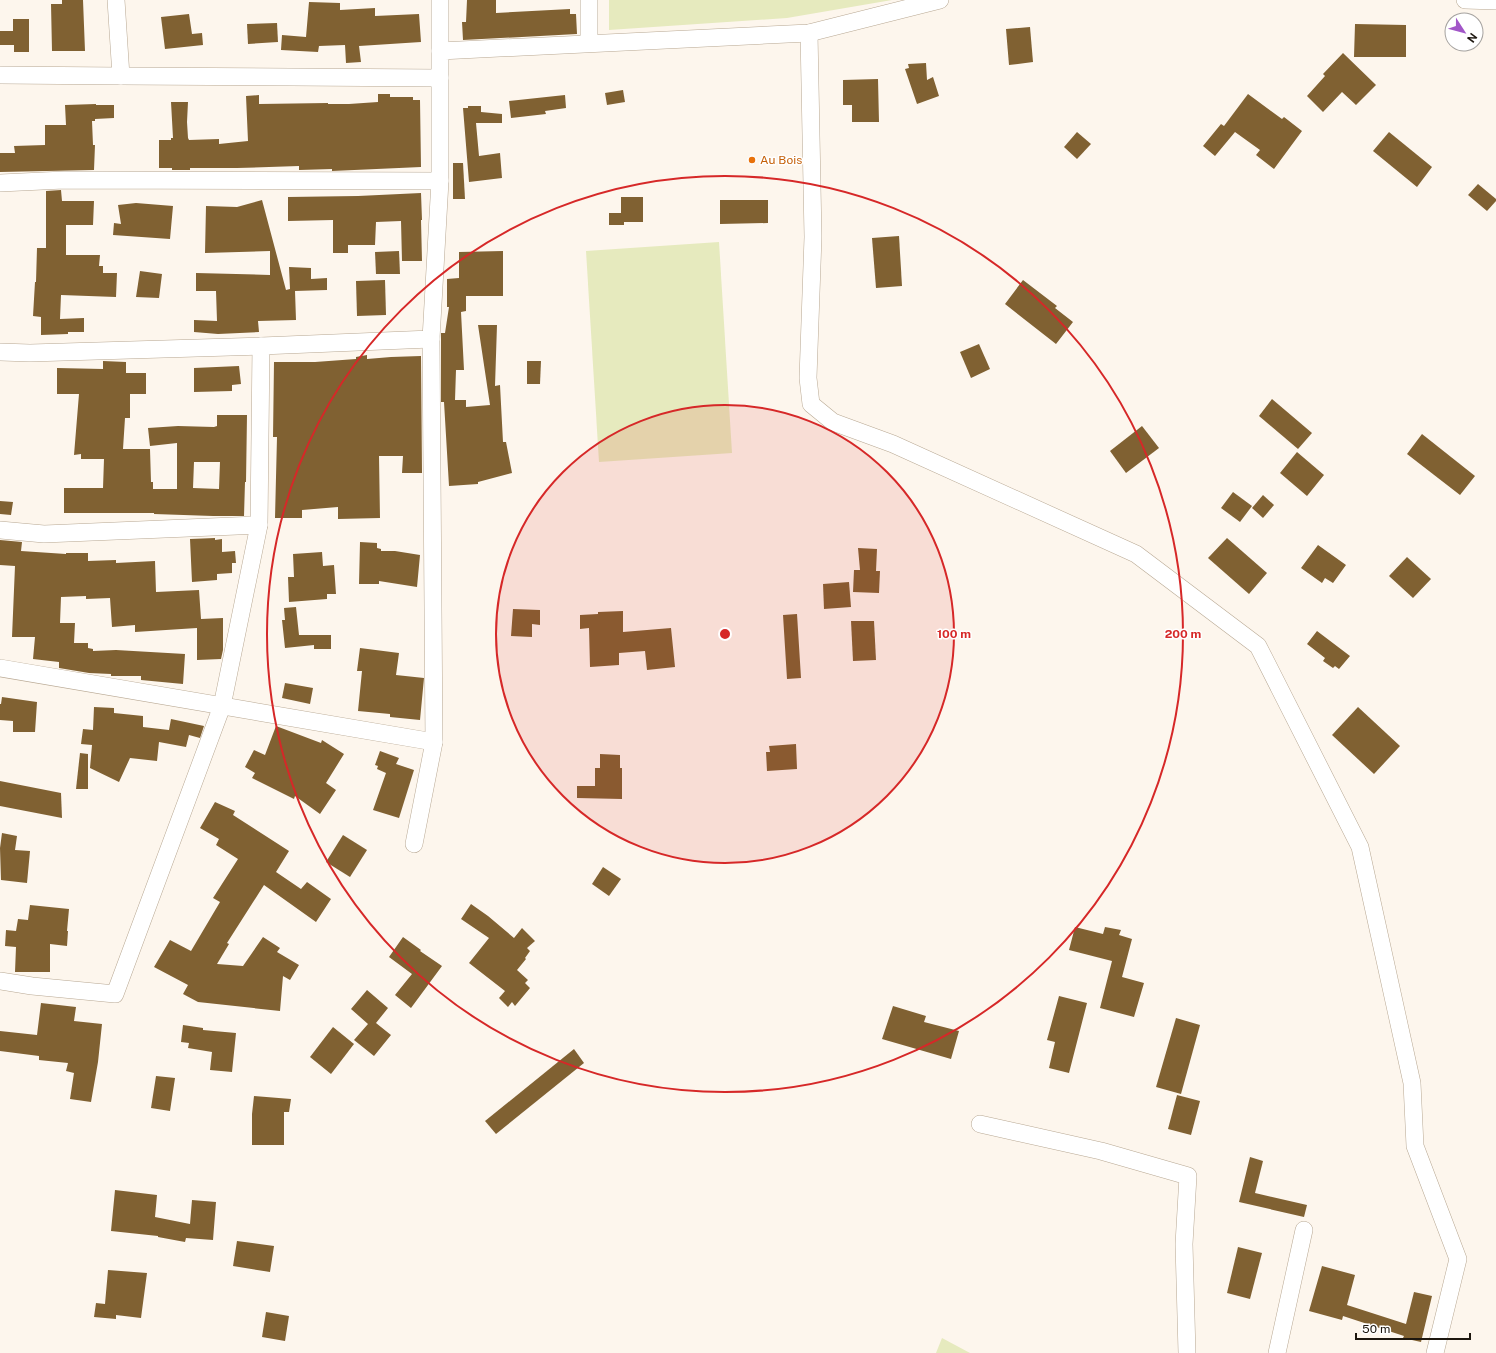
<svg xmlns="http://www.w3.org/2000/svg" width="1496" height="1353" viewBox="0 0 1496 1353" font-family="'Public Sans',sans-serif">
  <rect width="100%" height="100%" fill="#fdf6ed"/>
  <!-- green -->
  <g fill="#e6eabe">
    <polygon points="609,0 892,0 787,18 609,30"/>
    <polygon points="719,242 732,453 599,462 586,251"/>
    <polygon points="942,1338 970,1353 936,1353"/>
  </g>
  <!-- building -->
  <g fill="#806132" fill-rule="evenodd">
    <polygon points="62,0 83,0 85,51 52,51 51,4 62,4"/>
    <polygon points="467,0 496,0 496,13 570,9 570,14 576,14 577,34 463,40 462,22 466,22"/>
    <polygon points="309,2 340,3 340,10 375,8 375,16 419,14 421,42 359,46 361,62 346,63 345,45 319,46 318,52 281,50 282,35 306,37"/>
    <polygon points="189,14 192,34 202,33 203,45 165,49 161,17"/>
    <polygon points="13,19 29,19 29,52 14,52 14,45 0,45 0,31 13,31"/>
    <polygon points="277,23 278,42 248,44 247,24"/>
    <polygon points="1355,24 1406,25 1406,57 1354,57"/>
    <polygon points="1030,27 1033,62 1009,65 1006,29"/>
    <polygon points="1343,53 1376,85 1356,105 1342,92 1323,112 1307,96 1325,76 1323,74"/>
    <polygon points="926,63 927,80 933,77 939,96 917,104 905,69 909,68 908,64"/>
    <polygon points="878,79 879,122 852,122 852,105 843,105 843,80"/>
    <polygon points="623,90 625,102 607,105 605,93"/>
    <polygon points="378,94 390,94 390,97 413,97 413,100 420,100 421,167 332,171 332,169 299,170 299,166 237,168 190,168 190,170 172,170 172,168 159,168 159,140 171,140 171,138 173,138 171,102 188,102 187,122 188,138 189,140 219,139 219,144 248,141 246,96 259,95 259,104 328,103 328,104 349,104 378,102"/>
    <polygon points="1248,94 1282,119 1284,117 1302,131 1274,169 1256,155 1260,150 1235,132 1215,156 1203,146 1221,124 1224,126"/>
    <polygon points="565,95 566,108 545,111 546,114 511,118 509,101"/>
    <polygon points="96,104 96,105 114,105 114,118 95,119 95,121 92,121 93,145 95,145 94,170 0,172 0,153 15,153 14,146 45,145 45,125 66,125 65,105"/>
    <polygon points="468,106 481,106 481,112 502,114 502,123 476,123 479,156 500,153 502,178 469,182 463,108 468,108"/>
    <polygon points="1077,132 1091,144 1077,159 1064,147"/>
    <polygon points="1389,132 1432,167 1417,187 1373,151"/>
    <polygon points="453,163 463,163 465,199 453,199"/>
    <polygon points="1478,184 1496,199 1496,201 1487,211 1468,195"/>
    <polygon points="61,190 62,201 94,201 93,225 66,225 66,255 100,255 99,266 103,266 103,273 117,273 116,297 61,295 60,319 84,318 84,332 68,332 68,334 41,335 41,317 33,316 35,282 36,282 37,248 46,248 46,191"/>
    <polygon points="421,193 422,220 421,220 422,261 402,261 401,221 376,222 375,245 348,245 348,253 333,253 333,220 288,221 288,197 358,196"/>
    <polygon points="621,197 643,197 643,222 624,222 624,225 609,225 609,213 621,213"/>
    <polygon points="262,200 286,290 290,289 289,267 311,268 311,279 327,278 327,290 295,291 296,320 258,321 259,332 218,334 194,332 194,320 217,321 216,291 196,291 196,273 270,275 270,251 205,253 206,206 237,207"/>
    <polygon points="720,200 768,200 768,223 720,224"/>
    <polygon points="136,203 173,206 170,239 113,235 114,223 121,224 118,205"/>
    <polygon points="899,236 902,286 876,288 872,238"/>
    <polygon points="399,251 400,274 376,274 375,252"/>
    <polygon points="503,251 503,296 466,296 466,311 461,312 464,370 456,370 455,400 466,400 466,407 490,405 478,325 497,325 495,386 500,385 503,442 506,442 512,473 478,482 478,484 449,486 444,402 441,402 441,333 445,333 449,307 447,307 447,279 459,278 459,252"/>
    <polygon points="140,271 162,274 159,298 136,297"/>
    <polygon points="385,280 386,315 357,316 356,281"/>
    <polygon points="1023,280 1057,306 1055,308 1073,322 1056,344 1005,304"/>
    <polygon points="979,344 990,369 971,378 960,352"/>
    <polygon points="367,355 367,359 391,357 421,356 422,473 402,473 403,456 379,456 380,518 338,519 338,507 302,510 302,518 275,518 277,437 273,437 274,362 315,362 356,359 356,357"/>
    <path d="M103 361 126 362V373H146V394H130V418H125L123 449H150L151 482H153V489H177V443L150 446 148 428 178 426 214 427 217 426V415H247L246 482H245L244 516H213L154 514V513H64V488H103L104 459H81V454L74 455 79 394H57V368L103 369ZM194 462H220L219 489 193 488Z"/>
    <polygon points="527,361 541,361 540,384 527,384"/>
    <polygon points="239,366 241,384 232,385 232,391 194,392 194,368"/>
    <polygon points="1272,399 1312,433 1298,449 1259,416"/>
    <polygon points="1142,426 1159,448 1126,473 1110,451"/>
    <polygon points="1422,434 1475,476 1460,495 1407,454"/>
    <polygon points="1297,452 1324,475 1307,496 1280,473"/>
    <polygon points="1233,492 1252,506 1240,522 1221,508"/>
    <polygon points="1263,495 1274,505 1263,518 1252,508"/>
    <polygon points="0,501 13,502 11,515 0,514"/>
    <polygon points="215,538 215,540 222,539 222,552 235,551 236,563 232,563 232,573 217,574 217,580 192,582 190,539"/>
    <polygon points="1227,538 1267,573 1249,594 1208,558"/>
    <polygon points="0,540 22,542 21,551 66,554 66,553 88,553 88,561 116,560 116,563 155,561 156,592 199,590 201,619 223,618 223,650 221,659 197,660 197,628 135,632 135,625 112,627 110,598 86,599 86,596 61,597 60,623 75,623 74,643 88,643 88,648 93,649 93,651 116,650 185,654 183,684 141,680 141,676 111,676 111,674 89,673 59,668 59,662 33,659 35,637 12,637 15,566 0,565"/>
    <polygon points="360,542 377,543 377,548 381,549 381,551 395,551 420,555 417,587 379,581 379,584 359,584"/>
    <polygon points="1318,545 1346,565 1333,583 1325,578 1322,583 1301,568"/>
    <polygon points="858,548 877,549 876,571 880,571 879,593 853,592 854,570 860,570"/>
    <polygon points="322,552 323,566 334,565 336,594 327,594 327,599 289,602 288,577 294,577 293,554"/>
    <polygon points="1407,557 1431,579 1413,598 1389,576"/>
    <polygon points="849,582 851,607 824,609 823,584"/>
    <polygon points="296,607 299,635 331,635 331,649 314,649 314,645 285,648 282,620 285,620 284,608"/>
    <polygon points="513,609 540,610 540,625 532,624 532,637 511,636"/>
    <polygon points="623,611 623,632 671,628 675,667 647,670 645,651 619,653 619,665 590,667 589,628 580,629 580,615 598,614 598,612"/>
    <polygon points="797,614 801,678 787,679 783,615"/>
    <polygon points="851,621 874,621 876,660 853,661"/>
    <polygon points="1317,631 1350,656 1339,669 1335,666 1333,668 1323,661 1325,658 1307,644"/>
    <polygon points="360,648 399,653 396,675 424,678 420,720 390,717 390,714 358,711 362,671 357,671"/>
    <polygon points="285,683 313,688 310,704 282,698"/>
    <polygon points="2,697 37,702 35,732 13,732 13,721 0,720 0,704 1,704"/>
    <polygon points="94,707 114,708 114,713 143,716 143,727 169,730 171,719 204,726 200,738 189,735 186,747 159,742 157,761 130,758 119,782 90,768 92,745 81,744 83,729 93,730"/>
    <polygon points="1358,707 1400,746 1374,774 1332,735"/>
    <polygon points="276,726 321,743 322,740 344,754 326,783 336,790 320,814 295,796 294,799 252,778 255,773 245,767 254,750 265,755"/>
    <polygon points="796,744 797,769 767,771 766,752 770,752 769,746"/>
    <polygon points="380,751 399,758 396,764 414,770 399,818 373,810 386,773 377,769 378,766 375,765"/>
    <polygon points="80,753 88,754 88,789 76,789"/>
    <polygon points="600,754 620,755 620,768 622,768 622,799 577,798 577,786 595,786 595,768 600,768"/>
    <polygon points="0,781 61,793 62,818 0,806"/>
    <polygon points="215,802 235,811 233,815 289,851 276,872 301,889 307,882 331,899 316,922 264,885 227,943 229,944 217,964 243,966 263,937 280,948 277,952 299,965 290,980 283,976 280,1011 198,1002 183,994 188,985 154,967 170,940 191,951 220,902 213,898 238,859 216,845 219,839 200,828"/>
    <polygon points="2,833 17,836 15,850 30,851 27,883 1,880 0,848"/>
    <polygon points="343,835 367,850 350,877 326,862"/>
    <polygon points="603,867 621,879 609,896 592,884"/>
    <polygon points="471,904 488,916 514,938 522,928 535,941 527,948 530,951 525,958 526,959 517,970 528,980 525,983 530,988 515,1006 512,1002 508,1007 499,998 505,991 469,963 489,938 461,919"/>
    <polygon points="30,905 69,909 67,931 68,931 67,946 50,944 50,972 15,972 16,947 5,946 6,930 16,931 18,919 28,920"/>
    <polygon points="1075,927 1103,934 1105,927 1121,930 1119,935 1132,939 1122,977 1144,983 1134,1017 1100,1008 1112,961 1069,950"/>
    <polygon points="403,937 421,950 420,951 442,966 411,1008 395,995 412,974 389,957"/>
    <polygon points="367,990 388,1008 376,1023 391,1035 374,1056 354,1040 368,1024 351,1009"/>
    <polygon points="1059,996 1087,1003 1069,1073 1049,1068 1055,1042 1047,1040"/>
    <polygon points="41,1003 76,1007 74,1021 102,1024 98,1062 91,1102 70,1099 74,1073 66,1071 68,1063 39,1060 39,1056 0,1051 0,1031 37,1035"/>
    <polygon points="893,1006 926,1016 924,1022 959,1031 951,1059 882,1039"/>
    <polygon points="1176,1018 1200,1025 1181,1094 1156,1087"/>
    <polygon points="183,1025 203,1028 203,1030 236,1033 232,1072 210,1070 212,1052 188,1048 189,1043 181,1042"/>
    <polygon points="333,1027 354,1044 331,1074 310,1057"/>
    <polygon points="574,1049 584,1063 496,1134 485,1121"/>
    <polygon points="156,1076 175,1078 170,1111 151,1108"/>
    <polygon points="1177,1095 1200,1101 1191,1135 1168,1129"/>
    <polygon points="254,1096 291,1099 289,1112 284,1112 284,1145 252,1145 252,1114"/>
    <polygon points="1250,1157 1263,1161 1255,1193 1307,1205 1304,1217 1239,1202"/>
    <polygon points="115,1190 157,1195 155,1217 190,1224 192,1200 216,1202 213,1240 186,1238 185,1242 158,1237 158,1236 111,1231"/>
    <polygon points="237,1241 274,1246 270,1272 233,1266"/>
    <polygon points="1238,1247 1262,1253 1250,1299 1227,1293"/>
    <polygon points="1322,1266 1355,1275 1347,1305 1406,1324 1414,1292 1432,1296 1421,1342 1403,1338 1404,1336 1343,1316 1342,1320 1309,1311"/>
    <polygon points="108,1270 147,1273 141,1318 116,1315 116,1319 94,1317 96,1303 105,1304"/>
    <polygon points="266,1312 289,1316 285,1341 262,1337"/>
  </g>
  <g fill="none" stroke-linecap="round" stroke-linejoin="round">
    <defs>
      <g id="minor">
        <polyline points="440,0 440,51"/>
        <polyline points="1465,0 1496,1"/>
        <polyline points="809,33 813,237 808,378 811,404 833,422 893,444 1136,554 1258,646 1360,847 1412,1083 1415,1146 1458,1259 1435,1353"/>
        <polyline points="589,43 589,0"/>
        <polyline points="0,75 121,76 116,0"/>
        <polyline points="121,76 440,78"/>
        <polyline points="0,183 64,180 440,181"/>
        <polyline points="0,352 30,353 261,346"/>
        <polyline points="0,530 44,534 259,525 261,346 431,339 440,181 440,51 809,33 940,0"/>
        <polyline points="0,668 434,742"/>
        <polyline points="414,844 434,742 431,339"/>
        <polyline points="0,981 32,986 115,994 222,706 259,525"/>
        <polyline points="980,1124 1101,1151 1188,1176 1184,1244 1187,1353"/>
        <polyline points="1277,1353 1304,1230"/>
      </g>
    </defs>
    <!-- minor casing -->
    <use href="#minor" stroke="#b8a893" stroke-width="18"/>
    <!-- minor -->
    <use href="#minor" stroke="#fff" stroke-width="17"/>
  </g>
  <!-- distance rings -->
  <circle cx="725" cy="634" r="229" fill="#d62828" fill-opacity=".12"/>
  <g fill="none" stroke="#d62828" stroke-width="2">
    <circle cx="725" cy="634" r="229"/>
    <circle cx="725" cy="634" r="458"/>
  </g>
  <!-- markers -->
  <circle fill="#e8710a" stroke="#fff" stroke-width="1.5" cx="752" cy="160" r="4"/>
  <g text-anchor="middle" stroke-width="3" stroke-linejoin="round" paint-order="stroke">
    <!-- food labels -->
    <g font-size="12" fill="#c56008" stroke="#fff" text-anchor="start">
      <text x="760" y="164">Au Bois</text>
    </g>
  </g>
  <circle cx="725" cy="634" r="6" fill="#d62828" stroke="#fff" stroke-width="2"/>
  <g font-size="12" text-anchor="middle" font-weight="bold" fill="#d62828" stroke="#fff" stroke-width="3" stroke-linejoin="round" paint-order="stroke">
    <text x="954" y="638">100 m</text>
    <text x="1183" y="638">200 m</text>
  </g>
  <!-- north arrow -->
  <g transform="translate(1464 32) rotate(126)"><circle r="19" fill="#ffffff" stroke="#a5a29f"/>
  <path d="M0-3L7 15L0 10L-7 15Z" fill="#a256c8"/>
  <text y="-6" font-size="11" font-weight="bold" text-anchor="middle" fill="#1d170f">N</text>
  </g>
  <!-- scale -->
  <path d="M1356 1333v6h114v-6" fill="none" stroke="#1d170f" stroke-width="2"/>
  <text x="1362" y="1333" font-size="12" fill="#1d170f" stroke="#ffffff" stroke-width="3" paint-order="stroke">50 m</text>
</svg>
